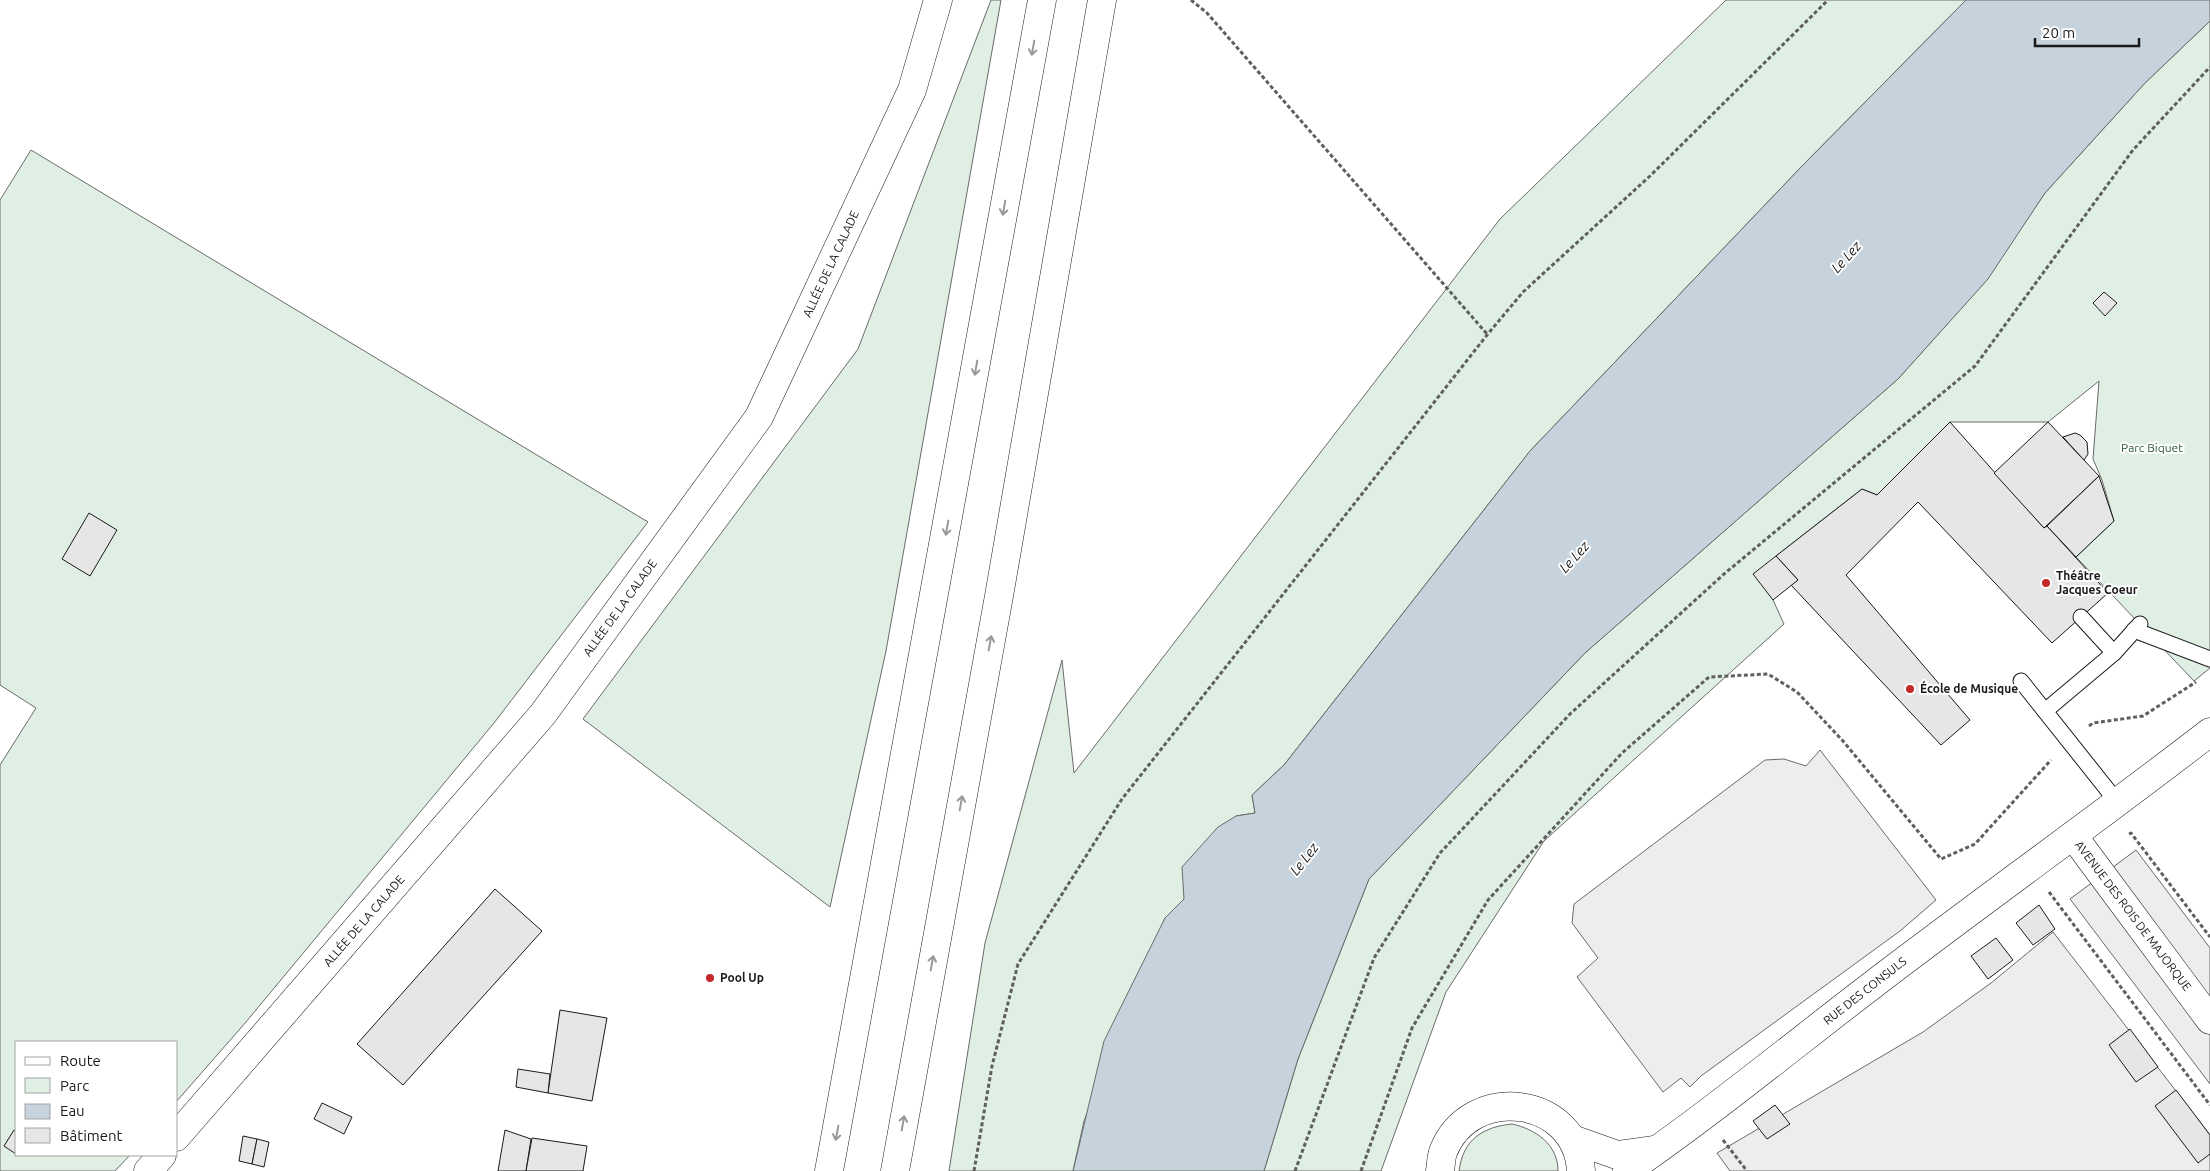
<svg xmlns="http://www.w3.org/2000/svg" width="2210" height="1171" viewBox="0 0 2210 1171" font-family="Ubuntu,sans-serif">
  <rect width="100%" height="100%" fill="#fff"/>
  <!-- green -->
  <g fill="#e0efe3" stroke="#6a6a6a">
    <polygon points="991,0 1001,0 886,651 830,907 583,719 858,349"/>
    <polygon points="1726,0 1966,0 1804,164 1530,451 1284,765 1252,795 1255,813 1236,816 1184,899 1165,918 1084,1121 1073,1171 949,1171 985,943 1062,660 1074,773 1500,219"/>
    <polygon points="2210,21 2210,668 2194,681 2076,557 2114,521 2102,480 2093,459 2099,381 2048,422 1950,422 1877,495 1862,489 1776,556 1773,600 1784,624 1544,841 1446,992 1381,1171 1264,1171 1298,1059 1369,879 1585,653 1898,379 1984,283 2045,193 2145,83"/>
    <polygon points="31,150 648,522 494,723 246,1022 176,1102 176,1042 16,1042 16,1155 130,1155 115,1171 0,1171 0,765 36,708 0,685 0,200"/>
    <path d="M1512 1124C1535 1129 1558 1144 1558 1171H1459C1463 1140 1482 1127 1512 1124Z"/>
  </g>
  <!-- parking -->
  <g fill="#ededed" stroke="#6a6a6a">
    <polygon points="1820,750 1936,900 1900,931 1701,1076 1690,1087 1681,1078 1663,1092 1577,977 1598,958 1572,923 1574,904 1765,760 1784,759 1806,766"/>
    <polygon points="2136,850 2210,948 2210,1084 2070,899"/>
    <polygon points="2053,932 2210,1135 2210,1171 1730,1171 1717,1153 1923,1032 1991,983"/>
  </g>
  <!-- water -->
  <polygon fill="#c6d2dc" stroke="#6a6a6a" points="1966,0 2210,0 2210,21 2145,83 2045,193 1988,279 1898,379 1585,653 1369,879 1298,1059 1264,1171 1073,1171 1104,1041 1165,918 1184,899 1182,867 1218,827 1236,816 1255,813 1252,795 1284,765 1530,451 1804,164"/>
  <!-- building -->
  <g fill="#e6e6e6" stroke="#1a1a1a">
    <polygon points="2104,292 2117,303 2105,316 2093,303"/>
    <polygon points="1950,422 2044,528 2047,526 2108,593 2052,643 1918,502 1846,575 1970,720 1941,745 1791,585 1798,580 1776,556 1862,489 1877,495"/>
    <polygon points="2048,422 2099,476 2044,528 1994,473"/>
    <polygon points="2075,433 2080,435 2087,442 2088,454 2084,460 2063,437"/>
    <polygon points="2099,476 2114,521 2076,557 2047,526"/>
    <polygon points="89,513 117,530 90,576 62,559"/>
    <polygon points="1776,556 1798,580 1773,600 1753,574"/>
    <polygon points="495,889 542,931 403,1085 357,1044"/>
    <polygon points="2039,905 2055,929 2033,945 2016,923"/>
    <polygon points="1996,938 2013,960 1988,979 1971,956"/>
    <polygon points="560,1010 607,1018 592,1101 548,1093"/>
    <polygon points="2130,1029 2158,1067 2136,1082 2109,1045"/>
    <polygon points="518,1069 550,1074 548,1093 516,1087"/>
    <polygon points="2176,1090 2210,1135 2210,1154 2198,1163 2155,1106"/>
    <polygon points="322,1103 352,1117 344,1134 314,1119"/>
    <polygon points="1775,1105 1790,1124 1767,1139 1753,1121"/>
    <polygon points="14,1130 16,1131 16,1154 4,1146"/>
    <polygon points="505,1130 531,1139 526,1171 498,1171"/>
    <polygon points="243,1136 257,1139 252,1164 239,1161"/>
    <polygon points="532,1138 587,1146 583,1171 526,1171"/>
    <polygon points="257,1139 269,1142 264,1167 252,1164"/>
  </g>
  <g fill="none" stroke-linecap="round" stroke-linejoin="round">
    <defs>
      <g id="service">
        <polyline points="2081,617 2114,653"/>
        <polyline points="2134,630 2210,659"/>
        <polyline points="2021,681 2118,803"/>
        <polyline points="2045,711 2114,653 2140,624"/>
      </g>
      <g id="minor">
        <polyline points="2074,837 2210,1020"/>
        <polyline points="1572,1139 1617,1155 1653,1150"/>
        <path d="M1440 1171C1441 1165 1441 1158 1443 1152 1470 1082 1577 1096 1581 1171"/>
        <path d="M1627 1171C1727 1102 1819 1024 1916 952 2014 878 2113 807 2210 732"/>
      </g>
      <g id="tertiary">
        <polyline points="176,1137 543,714 759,417 912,90 938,0"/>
        <polyline points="148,1171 162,1155"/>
      </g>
      <g id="primary">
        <polyline points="829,1171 1042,0"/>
        <polyline points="895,1171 999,596 1102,0"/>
      </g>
    </defs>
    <!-- service casing -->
    <use href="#service" stroke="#1a1a1a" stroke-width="17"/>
    <!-- minor casing -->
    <use href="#minor" stroke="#1a1a1a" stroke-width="29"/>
    <!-- tertiary casing -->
    <use href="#tertiary" stroke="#1a1a1a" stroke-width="29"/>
    <!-- primary casing -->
    <use href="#primary" stroke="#1a1a1a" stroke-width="29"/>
    <!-- path -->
    <g stroke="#5f5f5f" stroke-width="3" stroke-dasharray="4 2.5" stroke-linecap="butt">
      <polyline points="1191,0 1207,13 1487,334"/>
      <polyline points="2089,726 2093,723 2143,716 2196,682"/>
      <polyline points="2129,834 2131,833 2210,937"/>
      <polyline points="2049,892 2210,1105"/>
      <polyline points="1723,1140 1747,1171"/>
      <polyline points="974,1171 992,1066 1018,964 1122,799 1487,335 1523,292 1650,176 1828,0"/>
      <polyline points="1295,1171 1374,958 1440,853 1570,714 1724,574 1975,366 2133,150 2210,67"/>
      <polyline points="1361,1171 1412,1028 1488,900 1622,753 1709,677 1768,674 1797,692 1843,741 1941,859 1975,844 2051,760"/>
    </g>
    <!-- service -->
    <use href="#service" stroke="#fff" stroke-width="15"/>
    <!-- minor -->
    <use href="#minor" stroke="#fff" stroke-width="28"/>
    <!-- tertiary -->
    <use href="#tertiary" stroke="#fff" stroke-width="28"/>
    <!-- primary -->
    <use href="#primary" stroke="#fff" stroke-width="28"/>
  </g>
  <!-- one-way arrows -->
  <defs><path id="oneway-shaft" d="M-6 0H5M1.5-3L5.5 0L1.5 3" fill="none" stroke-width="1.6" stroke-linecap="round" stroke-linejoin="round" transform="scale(1.25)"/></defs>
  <g stroke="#989898">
    <use href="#oneway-shaft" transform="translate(1033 48) rotate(100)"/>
    <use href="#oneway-shaft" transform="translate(1004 208) rotate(100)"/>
    <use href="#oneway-shaft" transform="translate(976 368) rotate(100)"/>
    <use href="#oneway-shaft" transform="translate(947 528) rotate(100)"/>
    <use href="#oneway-shaft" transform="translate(990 643) rotate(-80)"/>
    <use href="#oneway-shaft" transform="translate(961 803) rotate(-80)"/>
    <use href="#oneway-shaft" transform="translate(932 963) rotate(-80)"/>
    <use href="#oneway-shaft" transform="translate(903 1123) rotate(-80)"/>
    <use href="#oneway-shaft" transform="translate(837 1133) rotate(101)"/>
  </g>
  <!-- markers -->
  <g fill="#c62828" stroke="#fff" stroke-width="2">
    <circle cx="2046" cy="583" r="5"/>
    <circle cx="1910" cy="689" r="5"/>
    <circle cx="710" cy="978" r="5"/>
  </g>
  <g text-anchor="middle" stroke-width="4" stroke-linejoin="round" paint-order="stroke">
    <!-- street labels -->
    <g font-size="12" fill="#1a1a1a" stroke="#fff">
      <text transform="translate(831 264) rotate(-65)" y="4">ALLÉE DE LA CALADE</text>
      <text transform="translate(620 608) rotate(-54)" y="4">ALLÉE DE LA CALADE</text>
      <text transform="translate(2133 916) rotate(53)" y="4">AVENUE DES ROIS DE MAJORQUE</text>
      <text transform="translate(364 921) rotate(-49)" y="4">ALLÉE DE LA CALADE</text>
      <text transform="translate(1865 991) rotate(-38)" y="4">RUE DES CONSULS</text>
    </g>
    <!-- park labels -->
    <g font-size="12" fill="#2b5a34" stroke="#fff">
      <text x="2152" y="452">Parc Biquet</text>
    </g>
    <!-- poi labels -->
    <g font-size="12" font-weight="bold" fill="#1a1a1a" stroke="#fff" text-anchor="start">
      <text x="2056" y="580">Théâtre<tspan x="2056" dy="14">Jacques Coeur</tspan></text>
      <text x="1920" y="693">École de Musique</text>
      <text x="720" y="982">Pool Up</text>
    </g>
    <!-- water labels -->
    <g font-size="14" font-style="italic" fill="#1a1a1a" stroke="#fff">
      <text transform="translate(1846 257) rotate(-48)" y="5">Le Lez</text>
      <text transform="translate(1574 557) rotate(-48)" y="5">Le Lez</text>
      <text transform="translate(1304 859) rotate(-52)" y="5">Le Lez</text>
    </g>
  </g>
  <!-- legend -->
  <rect x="15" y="1041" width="162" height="115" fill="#ffffff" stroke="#a3a3a3"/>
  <rect x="25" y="1057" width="25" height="8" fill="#ffffff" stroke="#a3a3a3"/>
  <text x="60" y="1066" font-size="15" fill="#1a1a1a">Route</text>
  <rect x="25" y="1078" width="25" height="15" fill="#e0efe3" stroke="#a3a3a3"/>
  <text x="60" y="1091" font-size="15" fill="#1a1a1a">Parc</text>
  <rect x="25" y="1104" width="25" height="15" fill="#c6d2dc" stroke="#a3a3a3"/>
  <text x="60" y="1116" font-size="15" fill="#1a1a1a">Eau</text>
  <rect x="25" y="1128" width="25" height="15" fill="#e6e6e6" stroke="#a3a3a3"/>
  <text x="60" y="1141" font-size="15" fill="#1a1a1a">Bâtiment</text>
  <!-- scale -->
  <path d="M2035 38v8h104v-8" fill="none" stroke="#1a1a1a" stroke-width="2.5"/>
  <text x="2042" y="38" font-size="15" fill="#1a1a1a" stroke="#ffffff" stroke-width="4" paint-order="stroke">20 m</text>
</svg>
